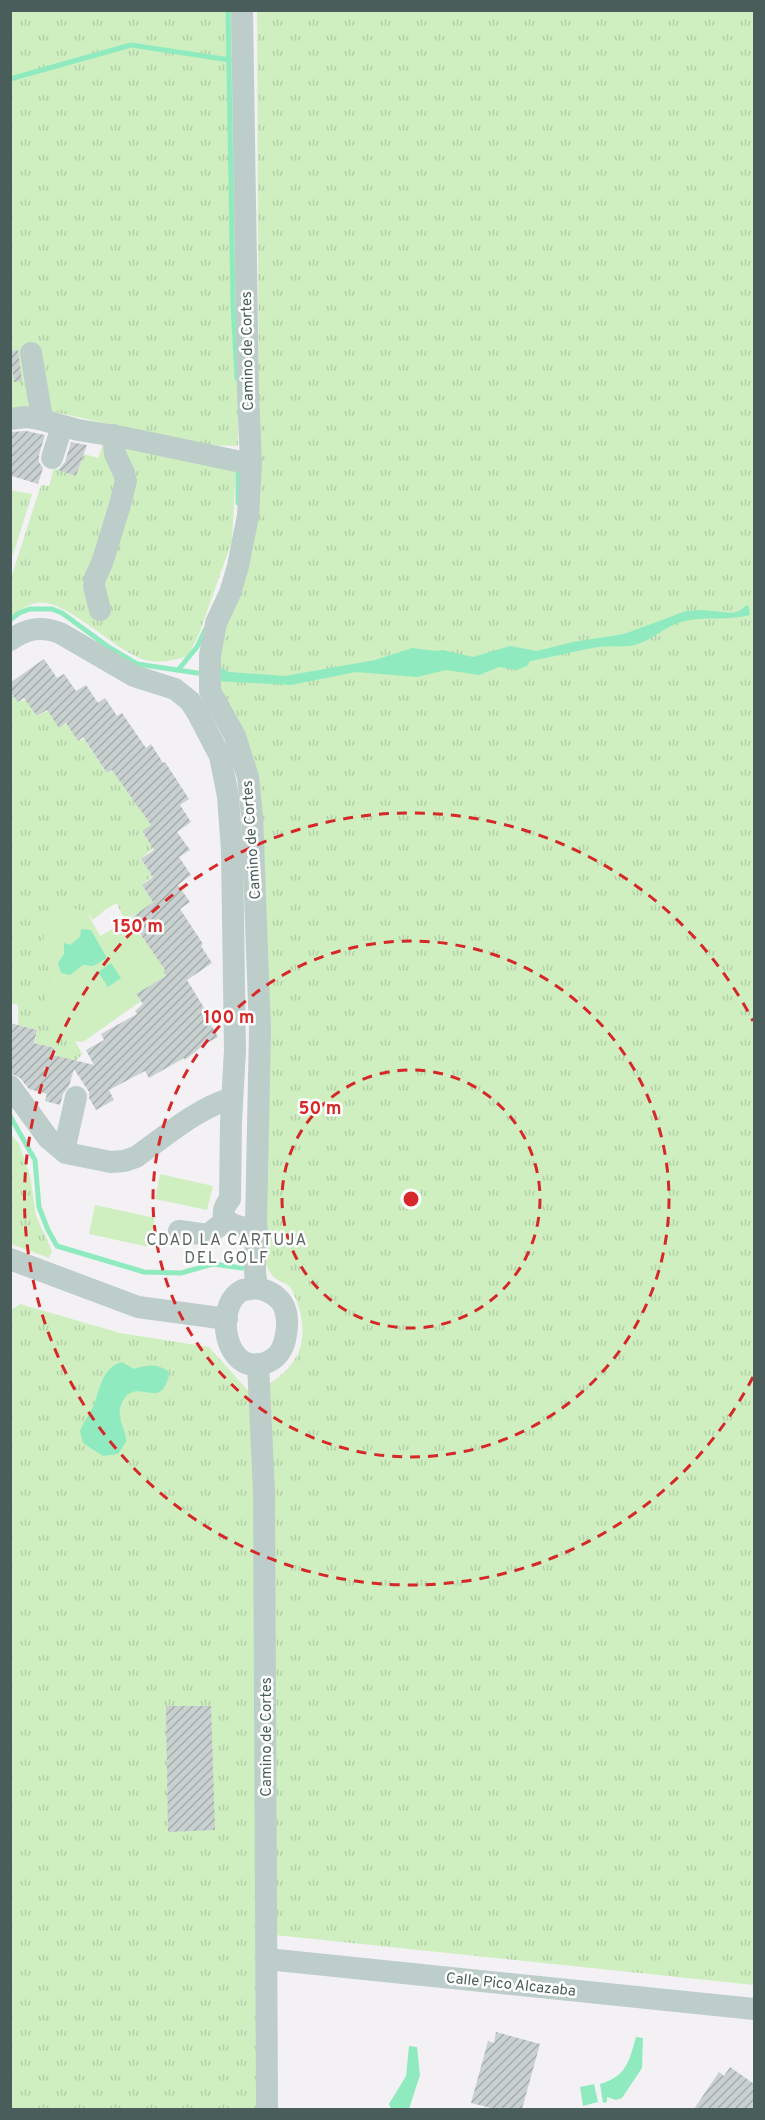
<svg xmlns="http://www.w3.org/2000/svg" width="765" height="2120" viewBox="0 0 765 2120" font-family="Overpass,sans-serif">
  <defs>
    <pattern id="grass-tufts" width="24" height="20" patternUnits="userSpaceOnUse" patternTransform="scale(1.5)"><rect width="24" height="20" fill="#cfefc1"/><path d="M3 7l-1-3M5 7V3M7 7l1-3M15 17l-1-3M17 17v-4M19 17l1-3" fill="none" stroke="#b3cfa8"/></pattern>
    <pattern id="building-hatch" width="6" height="6" patternUnits="userSpaceOnUse" patternTransform="scale(1.5)"><rect width="6" height="6" fill="#c8d0d0"/><path d="M-1 1l2-2M0 6l6-6M5 7l2-2" fill="none" stroke="#a4acac"/></pattern>
  </defs>
  <rect width="100%" height="100%" fill="#f3f1f3"/>
  <!-- grass -->
  <g fill="url(#grass-tufts)">
    <polygon points="10,11 233,11 239,357 238,446 203,445 28,406 11,409"/>
    <path d="M257 11H754V1985L275 1935 269 1384C298 1365 309 1343 299 1308 297 1301 294 1293 290 1287 285 1282 275 1280 271 1274 268 1270 267 1265 265 1261L257 784 216 681V665L259 496Z"/>
    <path d="M104 441 236 465 232 541 199 634 188 656C173 661 157 664 142 659 113 649 64 597 36 603 27 605 18 612 11 616V578L41 485 49 486 54 468 76 476 84 454 98 458Z"/>
    <polygon points="10,490 32,494 13,555 11,555"/>
    <polygon points="10,692 18,702 26,700 37,716 48,711 59,727 67,724 78,741 84,739 107,773 113,771 151,825 142,832 153,848 141,859 152,876 142,885 153,902 140,912 124,920 117,903 106,909 93,920 87,912 53,979 57,984 69,1029 82,1054 76,1061 56,1056 55,1048 35,1043 37,1030 18,1025 18,1005 11,1003"/>
    <polygon points="10,1133 19,1144 30,1175 36,1216 52,1251 49,1258 11,1244"/>
    <polygon points="20,1304 120,1333 209,1347 251,1394 255,1530 256,2109 11,2110 10,1311"/>
  </g>
  <!-- park -->
  <g fill="#cfefc1">
    <path d="M72 908 87 912 100 936 118 926 121 933 133 924 165 970 163 972 172 986 136 995 141 1001 83 1042 75 1041 69 1029 62 1027 45 999 57 984C40 960 33 914 72 908Z"/>
    <polygon points="160,1174 213,1186 207,1210 155,1199"/>
    <polygon points="95,1205 155,1218 149,1247 89,1234"/>
  </g>
  <!-- water -->
  <g fill="#8febbf">
    <path d="M747 605 749 607 750 615C728 621 706 616 685 621 664 626 655 639 635 645 623 648 611 645 598 647 575 651 553 657 530 661L527 666 517 670 499 667 479 675 446 670 417 677 356 672 291 685 216 681V665L229 672 285 676 375 660 412 648 437 651 443 650 473 657 510 646 537 651 573 642 624 634 686 611 703 610 732 613 739 611Z"/>
    <polygon points="81,929 91,930 107,958 93,966 83,965 70,975 61,973 58,963 64,954 64,943 70,945 80,937"/>
    <polygon points="111,963 121,978 108,987 98,972"/>
    <path d="M122 1362 134 1369C147 1365 156 1363 168 1371 170 1376 168 1379 166 1384 157 1407 132 1375 121 1405 116 1420 127 1430 126 1442L118 1454 103 1456 83 1443 80 1431C83 1423 88 1417 92 1409 100 1393 100 1368 122 1362Z"/>
    <path d="M636 2037 643 2038 642 2068 622 2098 616 2100 607 2097V2102L603 2103 600 2084C627 2076 629 2061 636 2037Z"/>
    <polygon points="409,2046 417,2047 420,2075 409,2109 391,2109 389,2104 406,2076"/>
    <polygon points="594,2084 598,2102 583,2106 580,2087"/>
  </g>
  <g fill="none" stroke-linecap="round" stroke-linejoin="round">
    <!-- stream -->
    <g stroke="#8febbf" stroke-width="5">
      <polyline points="228,10 233,305 237,378"/>
      <polyline points="10,79 131,45 230,60"/>
      <polyline points="238,503 238,469"/>
      <polyline points="10,620 19,613 30,609 52,609 62,613 110,648 137,664 204,674"/>
      <polyline points="178,670 197,647 205,630"/>
      <polyline points="10,1116 35,1160 39,1207 48,1230 57,1246 144,1272 181,1273 213,1264 242,1268"/>
    </g>
  </g>
  <!-- building -->
  <g fill="url(#building-hatch)">
    <polygon points="18,350 22,381 14,382 10,351"/>
    <polygon points="26,431 45,435 39,455 39,462 43,468 38,484 12,476 10,432"/>
    <polygon points="71,442 87,445 76,476 58,470 65,462"/>
    <polygon points="44,659 57,678 64,674 76,691 86,685 98,703 105,698 117,716 122,713 146,748 151,744 163,763 165,762 189,799 180,805 191,822 177,832 190,850 179,857 191,875 178,885 190,902 180,909 203,944 201,946 212,963 187,980 209,1016 206,1016 218,1037 205,1044 185,1060 184,1058 149,1078 145,1071 109,1090 114,1100 96,1110 89,1098 89,1092 74,1069 69,1086 63,1094 60,1105 45,1101 47,1094 29,1089 20,1078 10,1073 10,1023 37,1030 34,1043 55,1048 53,1055 94,1065 86,1050 104,1040 101,1034 137,1014 135,1011 143,1004 136,994 166,976 163,972 165,970 130,919 153,902 142,885 153,877 141,859 154,850 142,831 151,825 112,770 107,773 83,737 78,741 66,723 59,728 47,710 37,716 24,698 18,702 10,692 10,683"/>
    <polygon points="166,1706 211,1706 215,1830 168,1832"/>
    <polygon points="496,2032 540,2044 522,2109 495,2109 471,2103 488,2041 494,2043"/>
    <polygon points="730,2067 754,2084 754,2109 694,2109 719,2072 724,2076"/>
  </g>
  <g fill="none" stroke-linecap="round" stroke-linejoin="round">
    <!-- minor -->
    <g stroke="#bdcdca" stroke-width="22">
      <polyline points="242,10 248,392 251,464 248,516 238,566 230,593 216,623 210,655 210,691 235,736 248,777 252,816 260,1030 255,1272 257,1288"/>
      <polyline points="31,353 41,412 39,419"/>
      <polyline points="10,419 26,417 39,419 78,430 122,437 251,464"/>
      <polyline points="52,458 62,426"/>
      <polyline points="100,610 94,586 95,578 102,563 119,508 126,481 124,473 115,454 113,435"/>
      <path d="M10 640C28 628 41 626 60 633L134 676 175 689 190 701 197 712 220 756 228 796 232 851 235 1050 231 1122 230 1199C211 1223 239 1228 257 1229"/>
      <path d="M10 1086 48 1138 66 1153 111 1162 124 1161 136 1157C167 1135 196 1109 232 1098"/>
      <polyline points="64,1151 76,1097"/>
      <polyline points="179,1231 208,1235 226,1220"/>
      <polyline points="10,1259 138,1307 227,1319"/>
      <path d="M257 1288C285 1294 291 1313 285 1340 282 1351 277 1359 265 1363 225 1377 212 1305 243 1290 247 1289 253 1289 257 1288Z"/>
      <polyline points="258,1364 264,1492 267,2110"/>
      <polyline points="267,1959 754,2009"/>
    </g>
  </g>
  <!-- distance rings -->
  <g fill="none" stroke="#d62828" stroke-width="3" stroke-dasharray="10 8">
    <circle cx="411" cy="1199" r="129"/>
    <circle cx="411" cy="1199" r="258"/>
    <path d="M753 1377A386 386 0 1 1 753 1021"/>
  </g>
  <g text-anchor="middle" stroke-width="5" stroke-linejoin="round" paint-order="stroke">
    <!-- street labels -->
    <g font-size="15" fill="#495e5a" stroke="#fff">
      <text transform="translate(247 351) rotate(-91)" y="5">Camino de Cortes</text>
      <text transform="translate(251 840) rotate(-94)" y="5">Camino de Cortes</text>
      <text transform="translate(266 1737) rotate(-90)" y="5">Camino de Cortes</text>
      <text transform="translate(511 1984) rotate(6)" y="5">Calle Pico Alcazaba</text>
    </g>
    <!-- neighbourhood labels -->
    <g font-size="16" letter-spacing="1.5" fill="#5d6665" stroke="#fff">
      <text x="227" y="1245">CDAD LA CARTUJA<tspan x="227" dy="18">DEL GOLF</tspan></text>
    </g>
  </g>
  <circle cx="411" cy="1199" r="9" fill="#d62828" stroke="#fff" stroke-width="3"/>
  <g font-size="18" text-anchor="middle" font-weight="bold" fill="#d62828" stroke="#fff" stroke-width="5" stroke-linejoin="round" paint-order="stroke">
    <text x="138" y="932">150 m</text>
    <text x="229" y="1023">100 m</text>
    <text x="320" y="1114">50 m</text>
  </g>
  <!-- border -->
  <rect width="765" height="2120" fill="none" stroke="#495e5a" stroke-width="24"/>
</svg>
